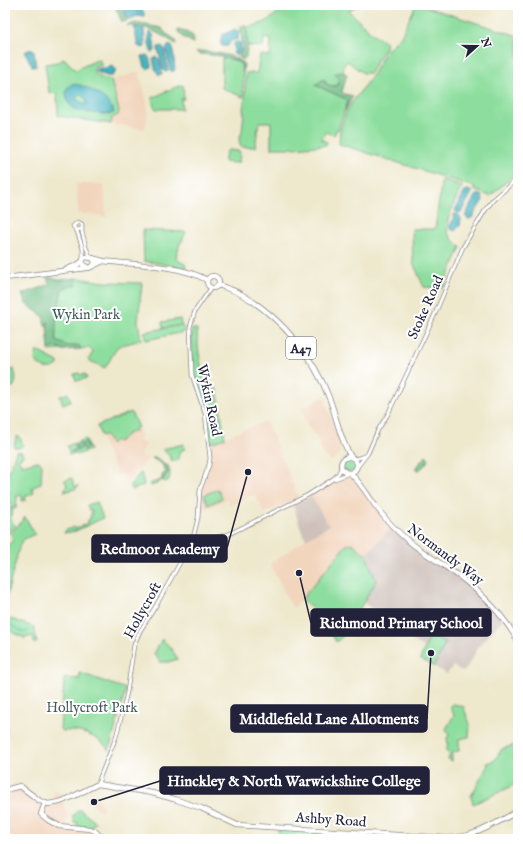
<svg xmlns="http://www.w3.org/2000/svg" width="523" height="844" viewBox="0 0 523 844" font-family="'IM FELL English',serif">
  <rect width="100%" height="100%" fill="#fff"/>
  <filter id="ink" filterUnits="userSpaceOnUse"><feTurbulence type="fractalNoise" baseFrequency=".025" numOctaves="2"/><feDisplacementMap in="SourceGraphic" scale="8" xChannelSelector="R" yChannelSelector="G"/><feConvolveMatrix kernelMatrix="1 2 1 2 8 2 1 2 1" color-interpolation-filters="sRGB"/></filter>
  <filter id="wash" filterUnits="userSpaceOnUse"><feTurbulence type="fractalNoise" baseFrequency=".012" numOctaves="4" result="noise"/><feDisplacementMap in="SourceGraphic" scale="16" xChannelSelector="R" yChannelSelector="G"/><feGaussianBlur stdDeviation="0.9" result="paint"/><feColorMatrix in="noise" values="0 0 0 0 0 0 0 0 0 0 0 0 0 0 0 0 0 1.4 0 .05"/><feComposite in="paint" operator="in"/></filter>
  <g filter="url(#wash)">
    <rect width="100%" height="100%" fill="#eee8cc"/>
    <!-- built -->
    <g fill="#f2d5bd">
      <polygon points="139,72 146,98 148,111 145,129 111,124 112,118 118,115 119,111 111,80"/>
      <polygon points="76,184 104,184 106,217 88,214 79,214"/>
      <polygon points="324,397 342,448 338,455 332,461 324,456 317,438 307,425 301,407"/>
      <polygon points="131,412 141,434 138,440 146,445 140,454 142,457 147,457 149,458 129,481 122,474 117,475 97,426"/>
      <polygon points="266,421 299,498 264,513 256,494 229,505 228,499 200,511 201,490 211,465 210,443"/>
      <polygon points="347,474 349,474 393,526 366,555 363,552 346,545 302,599 293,608 270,564 306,539 329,527 310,494 333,479"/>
      <polygon points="18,787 40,801 52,804 54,792 62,793 63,803 68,816 65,829 92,831 102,839 5,839 5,790"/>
      <polygon points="93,790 104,809 101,811 86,800"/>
    </g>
    <!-- industrial -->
    <g fill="#cfc1ba">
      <polygon points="311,496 329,526 306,539 302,532 293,505"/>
      <polygon points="393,526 417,548 465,581 503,619 480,645 464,672 453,666 447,674 420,659 425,648 415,642 387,619 364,603 376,581 366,555"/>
    </g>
    <!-- green -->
    <g fill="#8dde9e" stroke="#58806c">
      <path d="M283 5H358L349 11 373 34 386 42V46L370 73H363L347 61 343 67 344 73 334 74 339 79 337 86 328 85 324 79 315 85 348 100 338 130 337 129 334 135 325 132 322 140 327 142 326 145 294 148 292 146 291 148H271V122H259L255 147H241L239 140 242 132 244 112 243 110 245 97 246 73H257L260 55 270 56 271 53 270 52 271 39 264 38 263 47 248 46C247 43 248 32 247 27 265 24 273 20 283 5Z"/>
      <polygon points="416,5 420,5 518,36 518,172 490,196 474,190 474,187 459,182 339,144 340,130 346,113 351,104 371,77 386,51 401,36"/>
      <path d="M225 57C229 58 238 61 240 64 245 69 243 89 243 97L222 88V58Z"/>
      <path d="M63 59H65L75 70 99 59 102 65 96 66 94 70C96 79 105 78 111 80L119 111 118 115 112 118 111 124 58 116 57 94 49 92 45 64 58 62Z"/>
      <polygon points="183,85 184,99 181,99 182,109 156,109 154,107 152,98 176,87"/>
      <polygon points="228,150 238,151 240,152 239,162 234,163 224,162 226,152"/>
      <path d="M442 179 462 186C459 192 456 199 453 206 445 225 443 234 461 247L443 288 424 287 413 263 412 229H435Z"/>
      <polygon points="143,230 186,232 181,243 180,243 176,257 177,260 185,264 186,268 144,261"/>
      <polygon points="77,278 104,282 142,283 138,321 141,340 118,346 105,368 88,360 93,352 89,348 49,351 48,322 60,282"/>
      <polygon points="180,319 181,325 163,328 162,322"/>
      <polygon points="182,325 184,332 146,340 144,332"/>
      <path d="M192 329H197C198 350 200 371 209 390L217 389 225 438 210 443 207 411 194 376 192 364Z"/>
      <path d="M37 351 58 362V365C49 371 40 369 35 359Z"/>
      <path d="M14 369C16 377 17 381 13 387H8L7 384H5V373Z"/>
      <polygon points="79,373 81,375 85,374 87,378 76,381 74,374"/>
      <polygon points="68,393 71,401 63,404 60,396"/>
      <polygon points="131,412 138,427 134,429 135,432 129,433 118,442 115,440 111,444 105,435 101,436 97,426"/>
      <polygon points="16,437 20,437 23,445 20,448 14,447"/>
      <polygon points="86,439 90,450 79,454 68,455 69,453 67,446"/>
      <polygon points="184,444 185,449 180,451 177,461 172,461 169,455 163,450 163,449"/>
      <polygon points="16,451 22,452 23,456 18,459 22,465 38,461 42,464 41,483 32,488 34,493 25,497 26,500 22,501 22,495 17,496 16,508 12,508 11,501 7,503 7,508 12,509 13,513 11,514 12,522 16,526 10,532 8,533 5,529 5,476 11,466"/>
      <circle cx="350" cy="465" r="7"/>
      <polygon points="166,465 168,465 170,472 169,480 165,482 162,480 159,483 151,486 149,484 164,479 168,472"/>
      <polygon points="141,472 144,485 132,490 130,485"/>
      <polygon points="72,478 74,486 79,486 75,489 64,492 67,484 64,481"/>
      <polygon points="218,489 222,498 208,505 204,495"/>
      <polygon points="97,502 103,518 76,531 64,533 66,530 74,527 75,529 88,523 88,520 91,518 90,516 92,513 92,511 90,511 87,505"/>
      <polygon points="25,517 35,534 24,539 20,544 7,595 5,595 5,548 13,540 11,534"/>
      <polygon points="352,543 366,555 376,581 344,635 336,642 326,624 324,625 317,617 318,614 302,599 346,545"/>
      <polygon points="5,617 34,627 37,643 34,643 33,636 24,638 5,628"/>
      <polygon points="429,635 440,641 441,640 446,642 434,666 420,659 428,641"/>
      <polygon points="162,639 170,647 178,659 168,662 159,662 157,657 154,654"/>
      <path d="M80 673 126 689 109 751C100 736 78 729 62 731L60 729 64 683 63 680 66 678 79 679Z"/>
      <polygon points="453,704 463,706 470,724 469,737 459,739 459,751 452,753 452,761 448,759 450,755 446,750 448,744 447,738 449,735 446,729 454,715 450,707"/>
      <path d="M518 744V783C503 791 488 797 473 804L471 796 488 765 487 763 494 761 502 749Z"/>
      <polygon points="79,809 95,822 91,828 77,827 78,823 73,822 75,820 72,817"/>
      <polygon points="278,830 322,832 321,839 279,839"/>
    </g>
    <!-- forest -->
    <g fill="#72bd85" stroke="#4a7060">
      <path d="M114 5H119C121 11 127 15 127 21L122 22Z"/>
      <path d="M135 23 162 28 164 32 176 40V44C161 35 147 25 128 26L127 25Z"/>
      <path d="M244 25 247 27C248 33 247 42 248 46L247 50 246 57 243 60 239 57 244 46C240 39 243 34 239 27Z"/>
      <polygon points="178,30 183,30 193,36 194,42 193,43 183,37 178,32"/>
      <path d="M202 51C213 52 237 55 244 64L243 73C242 70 243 65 240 63 237 60 226 58 222 58V56L199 54 196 52Z"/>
      <path d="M340 72 347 74 342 92 344 94 353 96 345 111 348 100 315 85 324 79C326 86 330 86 337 86L339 79 334 74Z"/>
      <polygon points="47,277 54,278 61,280 75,278 76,279 76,286 69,286 62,289 56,321 56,341 69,346 79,345 81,349 63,350 57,347 49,349 47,327 49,322 47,322 47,326 45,326 43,316 26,304 22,294 43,287 49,284"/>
      <polygon points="85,441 88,448 84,450 82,445 81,449 72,453 70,452 75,449 77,450 77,447 75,448 74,445 77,445 80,443 82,444"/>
      <polygon points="426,456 429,459 425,465 418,471 415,468"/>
      <polygon points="152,458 157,458 166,466 168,472 164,479 162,480 162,475 165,473 162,464"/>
    </g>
    <!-- water -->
    <g fill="#40b0bb" stroke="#31697b" fill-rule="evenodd">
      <polygon points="121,5 139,5 144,13 144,17 137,16 129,20"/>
      <polygon points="134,27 144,29 145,47 141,48 138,46"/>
      <polygon points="235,29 239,32 238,39 231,41 228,46 222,46 220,42 222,35"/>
      <path d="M150 32 153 34 155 51 152 53C149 48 147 36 150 32Z"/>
      <path d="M238 42 241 43C243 46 240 53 237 56L233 53 235 50 234 47V43Z"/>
      <polygon points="169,45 173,47 175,70 172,72 170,70 166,49"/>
      <polygon points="162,46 164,48 168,71 166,72 165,72 163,70 158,49 158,47"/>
      <polygon points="28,50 33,50 34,51 36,67 32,66 25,52"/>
      <path d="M147 55C150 58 151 63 151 67L147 69 145 67 142 56Z"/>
      <path d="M157 57 159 59 162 72V74L159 75C155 71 154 64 153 59Z"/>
      <polygon points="111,66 116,69 115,73 112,76 107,76 96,72 96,70 98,68 105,68"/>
      <path d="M72 84C84 83 113 100 114 113 108 116 79 112 73 108 66 102 62 88 72 84ZM81 95 84 97 88 104H83L80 101 76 100 78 96Z"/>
      <polygon points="468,190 471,191 472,193 461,212 457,213 455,210 456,208 465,191"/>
      <polygon points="478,194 482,196 483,200 472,218 468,219 465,216 475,196"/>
      <polygon points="454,214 459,215 461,219 460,226 455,231 450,229 449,226 452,222"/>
    </g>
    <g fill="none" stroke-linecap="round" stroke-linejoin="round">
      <!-- stream -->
      <polyline stroke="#40b0bb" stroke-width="1" points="5,622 23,632 29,631"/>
    </g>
  </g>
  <g filter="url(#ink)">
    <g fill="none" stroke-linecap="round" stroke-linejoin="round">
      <defs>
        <g id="minor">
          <polyline points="81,229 76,230 73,226 78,222 82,224 82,232 86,247 90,257"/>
          <polyline points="77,231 83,249 83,259"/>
          <polyline points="355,459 365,456"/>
          <polyline points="358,466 368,453 378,430 388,414 435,314 463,247 486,209 493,200 518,178"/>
          <polyline points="335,479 347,474"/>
          <polyline points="193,544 192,542 198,518 200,490 209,465 210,458 205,413 192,375 190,327 195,311 211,288"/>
          <polyline points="193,544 229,534 308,495 333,479 338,474 341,468"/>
          <polyline points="98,784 100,777 116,737 122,714 127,692 134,645 140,631 157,604 187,550 193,544"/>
        </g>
        <g id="major">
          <path d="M92 258 103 261C135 265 179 264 207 280"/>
          <polyline points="94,266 95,261 92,258 86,257 83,259 83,265 89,268 103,261"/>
          <polyline points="67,269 77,265 83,261"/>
          <circle cx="213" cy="282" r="6"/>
          <polyline points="5,278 87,268"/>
          <path d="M218 285C226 288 234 290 241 294 281 317 314 357 330 400 337 419 340 440 351 457"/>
          <circle cx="349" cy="465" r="8"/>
          <path d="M351 474C363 485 370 500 381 513 388 522 397 531 406 539 419 550 434 559 449 569 477 588 501 611 518 641"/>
          <path d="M5 790 20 786 40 801 48 804 60 802 72 797 98 784 152 793 174 799 201 808 237 825 446 838C472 839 496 823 518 811"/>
          <polyline points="45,803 41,814 48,820 59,826 90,829 95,831 103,839"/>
        </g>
      </defs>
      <!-- minor casing -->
      <use href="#minor" stroke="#888584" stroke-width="4.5"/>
      <!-- major casing -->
      <use href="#major" stroke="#888584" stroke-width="6"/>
      <!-- minor -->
      <use href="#minor" stroke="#fff" stroke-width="3"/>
      <!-- major -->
      <use href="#major" stroke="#fff" stroke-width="4.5"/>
    </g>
  </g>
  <g text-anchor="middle" stroke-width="4" stroke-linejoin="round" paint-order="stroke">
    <!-- shield labels -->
    <rect fill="#fff" stroke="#646476" stroke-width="1" x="286" y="337" width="30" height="22" rx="3"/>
    <g font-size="13" font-weight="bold" fill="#22223b">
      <text x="301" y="353">A47</text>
    </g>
    <!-- street labels -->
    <g font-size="14" fill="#22223b" stroke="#fff">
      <text transform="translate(425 307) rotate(-66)" y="5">Stoke Road</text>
      <text transform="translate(210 400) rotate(78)" y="5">Wykin Road</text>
      <text transform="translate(446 554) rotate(37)" y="5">Normandy Way</text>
      <text transform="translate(142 610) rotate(-61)" y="5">Hollycroft</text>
      <text transform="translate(331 819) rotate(4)" y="5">Ashby Road</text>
    </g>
    <!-- park labels -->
    <g font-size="14" fill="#425a59" stroke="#fff">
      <text x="86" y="319">Wykin Park</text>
      <text x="92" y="712">Hollycroft Park</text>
    </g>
  </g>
  <!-- callouts -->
  <path fill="none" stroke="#22223b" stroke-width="1.5" d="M248 472L227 548M299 573L311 623M431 653L427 719M94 802L160 781"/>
  <g fill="#22223b" stroke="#fff" stroke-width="1.5">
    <circle cx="248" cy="472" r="4"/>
    <circle cx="299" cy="573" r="4"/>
    <circle cx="431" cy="653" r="4"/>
    <circle cx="94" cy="802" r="4"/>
  </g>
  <g fill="#22223b" stroke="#22223b" stroke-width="1.5">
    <rect x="92" y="535" width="135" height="27" rx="4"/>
    <rect x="311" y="609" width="180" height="27" rx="4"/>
    <rect x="231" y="705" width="196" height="27" rx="4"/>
    <rect x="160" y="767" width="269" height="27" rx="4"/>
  </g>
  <g font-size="15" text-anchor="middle" font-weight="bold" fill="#fff">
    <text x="160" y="554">Redmoor Academy</text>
    <text x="401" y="628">Richmond Primary School</text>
    <text x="329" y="724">Middlefield Lane Allotments</text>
    <text x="294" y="786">Hinckley &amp; North Warwickshire College</text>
  </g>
  <!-- margin -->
  <rect width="523" height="844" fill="none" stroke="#fff" stroke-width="20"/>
  <!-- north arrow -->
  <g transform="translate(477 46) rotate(69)" stroke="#ffffff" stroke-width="3" paint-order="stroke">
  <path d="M0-3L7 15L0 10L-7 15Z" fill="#22223b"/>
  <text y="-6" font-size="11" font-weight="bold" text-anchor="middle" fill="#22223b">N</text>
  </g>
</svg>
